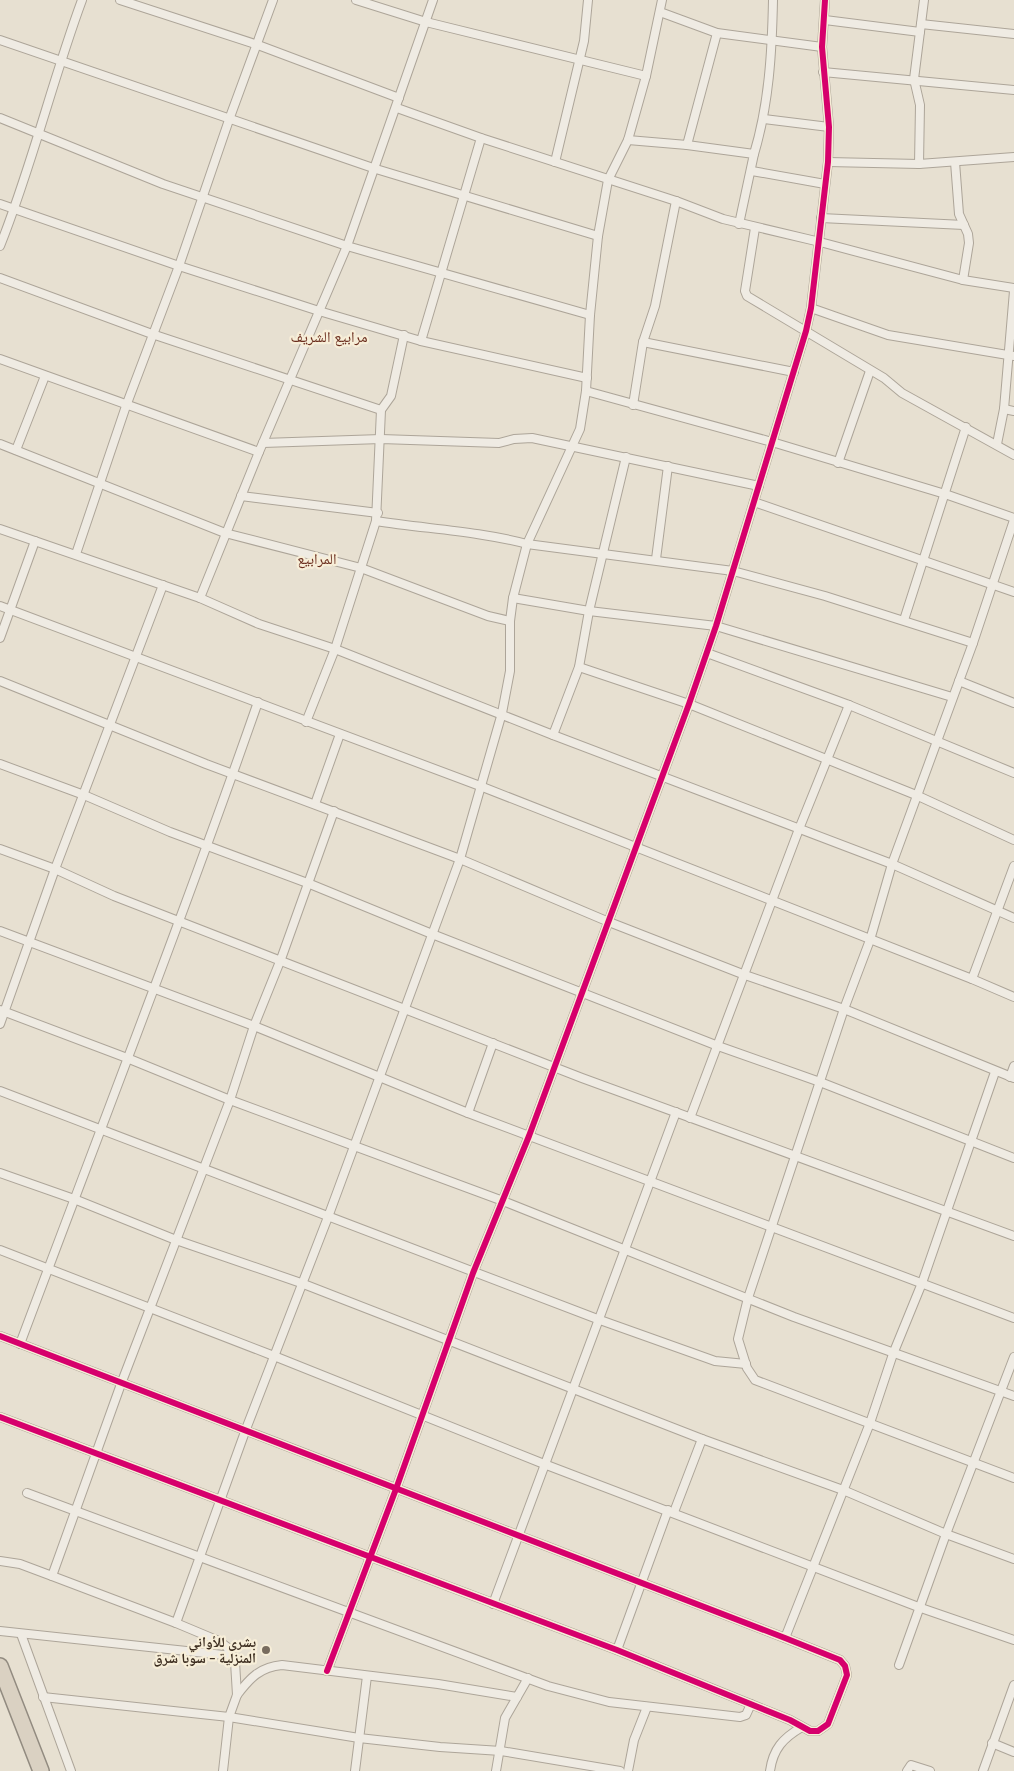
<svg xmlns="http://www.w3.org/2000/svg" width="1014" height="1771" viewBox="0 0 1014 1771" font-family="'Playfair Display','Noto Naskh Arabic',serif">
  <rect width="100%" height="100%" fill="#e7e0d1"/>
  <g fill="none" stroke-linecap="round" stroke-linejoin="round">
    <defs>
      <g id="street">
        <polyline points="120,0 258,45 399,98"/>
        <polyline points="356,0 426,22 646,76"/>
        <polyline points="660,12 717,33 822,47"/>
        <polyline points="825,20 920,32"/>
        <polyline points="921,24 1014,34"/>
        <polyline points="0,40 376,169 598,236"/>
        <polyline points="823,72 1014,90"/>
        <polyline points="397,108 481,138 676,201 723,219 820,242 963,280 1014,288"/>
        <polyline points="0,118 163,184 347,246 590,315"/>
        <polyline points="764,119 829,127"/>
        <polyline points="628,140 687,145 754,154 739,224"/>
        <polyline points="687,145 717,33"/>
        <path d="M754 154C769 104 772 52 773 0"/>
        <polyline points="555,162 584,41 588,0"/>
        <polyline points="828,162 919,164 1014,157"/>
        <polyline points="955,162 959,214 968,234 969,243 963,280"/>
        <polyline points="919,164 920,105 914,79 924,0"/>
        <polyline points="752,171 825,184"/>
        <polyline points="0,204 179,266 319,311 421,341 587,378"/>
        <polyline points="821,218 964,225"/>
        <polyline points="755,228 745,291 747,296 884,378 902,393 1014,455"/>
        <path d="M0 246C32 166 52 81 82 0"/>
        <polyline points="0,278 152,334 381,410"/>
        <polyline points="811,308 888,335 1014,356"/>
        <polyline points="421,341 481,138"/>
        <polyline points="643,342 794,372"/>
        <polyline points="0,359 259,452"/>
        <polyline points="586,391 772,442 945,494 1014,518"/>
        <polyline points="633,405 643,342 655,306 676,201"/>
        <polyline points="1004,409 1014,411"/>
        <polyline points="263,443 381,439 499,443 514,439 532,438 759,486"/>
        <polyline points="0,444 225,533 361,568 488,616 510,621"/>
        <polyline points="997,444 1004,409 1014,291"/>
        <polyline points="16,450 45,376"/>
        <polyline points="838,463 870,371"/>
        <polyline points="241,496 378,513"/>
        <polyline points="754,502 1014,592"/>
        <polyline points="1014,520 973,643 892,864 870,940 844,1009 748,1298 738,1339 747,1368 755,1380 1014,1478"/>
        <path d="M376 521C427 529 478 531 527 544L733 571 825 596 973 643"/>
        <polyline points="0,529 200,598 259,624 335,649 553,735 892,864 1014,918"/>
        <polyline points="76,554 126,406 179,266 230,117 273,0"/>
        <polyline points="656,559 668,466"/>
        <polyline points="200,598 259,452 347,246 433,0"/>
        <polyline points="513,598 589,611 716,626 952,697"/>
        <polyline points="0,606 480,786 972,979 1014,997"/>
        <polyline points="904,620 966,427"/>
        <polyline points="0,638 35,541"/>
        <polyline points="707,653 849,705 1014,773"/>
        <polyline points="579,667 689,704 916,795 1014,840"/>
        <polyline points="0,681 206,764 460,859 609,922 745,975 844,1009 1014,1078"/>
        <polyline points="959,681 1014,703"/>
        <polyline points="306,722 335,649 376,521 381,410 391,396 404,335"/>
        <polyline points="553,735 579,667 589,611 626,457"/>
        <polyline points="0,764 84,795 170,832 310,884 432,934 718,1046 820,1082 1014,1158"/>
        <polyline points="315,804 340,734"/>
        <polyline points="0,849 55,869 114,896 582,1078 1014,1236"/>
        <polyline points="0,931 254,1026 468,1113 1014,1318"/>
        <polyline points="972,979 1014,866"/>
        <polyline points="0,1010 127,1058 230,1100 503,1201 794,1317 1014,1396"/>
        <polyline points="0,1024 55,869 163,585"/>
        <polyline points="1010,1077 1014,1066"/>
        <polyline points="0,1091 600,1320 715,1361 746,1364"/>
        <polyline points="468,1113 493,1043"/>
        <polyline points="690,1118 799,829 849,705"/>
        <polyline points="0,1173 74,1199 176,1240 301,1283 702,1439 843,1490 946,1534 1014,1559"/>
        <polyline points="0,1250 274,1356 544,1464 921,1608 1014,1640"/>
        <polyline points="0,1336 785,1638 840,1660 845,1666 847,1675 828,1724 818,1731 810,1731 790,1720 617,1650 0,1417"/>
        <path d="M20 1344C100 1130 183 917 258 702"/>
        <polyline points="27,1493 548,1686 609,1702 740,1717 746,1715 751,1704"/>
        <polyline points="674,1512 702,1439"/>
        <polyline points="0,1561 20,1564 52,1576 176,1623 219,1641 227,1647 235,1662 237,1695 229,1717 223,1771"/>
        <polyline points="52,1576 121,1384 230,1100 254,1026 281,959 334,811"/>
        <polyline points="493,1604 676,1112"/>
        <polyline points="176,1623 246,1429 328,1217 460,859 502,713 510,671 510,621 513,598 527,544 580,429 586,391 590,315 598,236 608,180 628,140 646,76 662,0"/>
        <polyline points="0,1631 233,1656"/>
        <polyline points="21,1634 71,1771"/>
        <polyline points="785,1638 870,1423 893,1354 922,1283 995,1072"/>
        <polyline points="617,1650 668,1510"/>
        <polyline points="899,1665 946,1534 1014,1357"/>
        <polyline points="327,1671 396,1489 473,1273 529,1136 689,704 716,626 806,331 811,308 828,162 829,127 822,47 825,0"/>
        <path d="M237 1695C250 1678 260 1667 282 1665L438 1684 517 1697"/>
        <polyline points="43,1697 229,1717 359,1738 440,1747 501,1751 620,1771"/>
        <polyline points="992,1743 1014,1752"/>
        <polyline points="355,1771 367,1676"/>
        <polyline points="496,1771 505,1718 528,1678"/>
        <polyline points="628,1771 634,1740 647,1707"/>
        <path d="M770 1771C773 1749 783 1738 802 1727"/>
        <polyline points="907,1771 911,1765 930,1771"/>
        <polyline points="983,1771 1014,1685"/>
      </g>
      <polyline id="highway" points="0,1666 41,1771"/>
    </defs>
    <!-- street casing -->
    <use href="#street" stroke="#ada599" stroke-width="10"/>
    <!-- highway casing -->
    <use href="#highway" stroke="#928b80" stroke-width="18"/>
    <!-- street -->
    <use href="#street" stroke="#efebe3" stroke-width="8"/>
    <!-- highway -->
    <use href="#highway" stroke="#dad1c2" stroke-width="15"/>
    <defs>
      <g id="cycleway">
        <polyline points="0,1336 785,1638 840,1660 845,1666 847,1675 828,1724 818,1731 810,1731 790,1720 617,1650 0,1417"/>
        <polyline points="327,1671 396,1489 473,1273 529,1136 689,704 716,626 806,331 811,308 828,162 829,127 822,47 825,0"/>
      </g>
    </defs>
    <!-- cycleway casing -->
    <use href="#cycleway" stroke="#f7eed8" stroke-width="9"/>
    <!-- cycleway -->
    <use href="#cycleway" stroke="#d6006c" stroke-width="6"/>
  </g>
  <!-- markers -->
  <circle fill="#786c5e" stroke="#f7eed8" stroke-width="2" cx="266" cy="1650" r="5"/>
  <g text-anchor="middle" stroke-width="4.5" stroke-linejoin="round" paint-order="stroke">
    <!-- poi labels -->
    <g font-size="14" font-weight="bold" fill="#3d2e20" stroke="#f7eed8" text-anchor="end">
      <text x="256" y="1647">بشرى للأواني<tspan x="256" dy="16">المنزلية - سوبا شرق</tspan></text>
    </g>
    <!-- neighbourhood labels -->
    <g font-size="15" fill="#6b2e1e" stroke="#f7eed8">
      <text x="329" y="342">مرابيع الشريف</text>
      <text x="317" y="564">المرابيع</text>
    </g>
  </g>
</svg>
